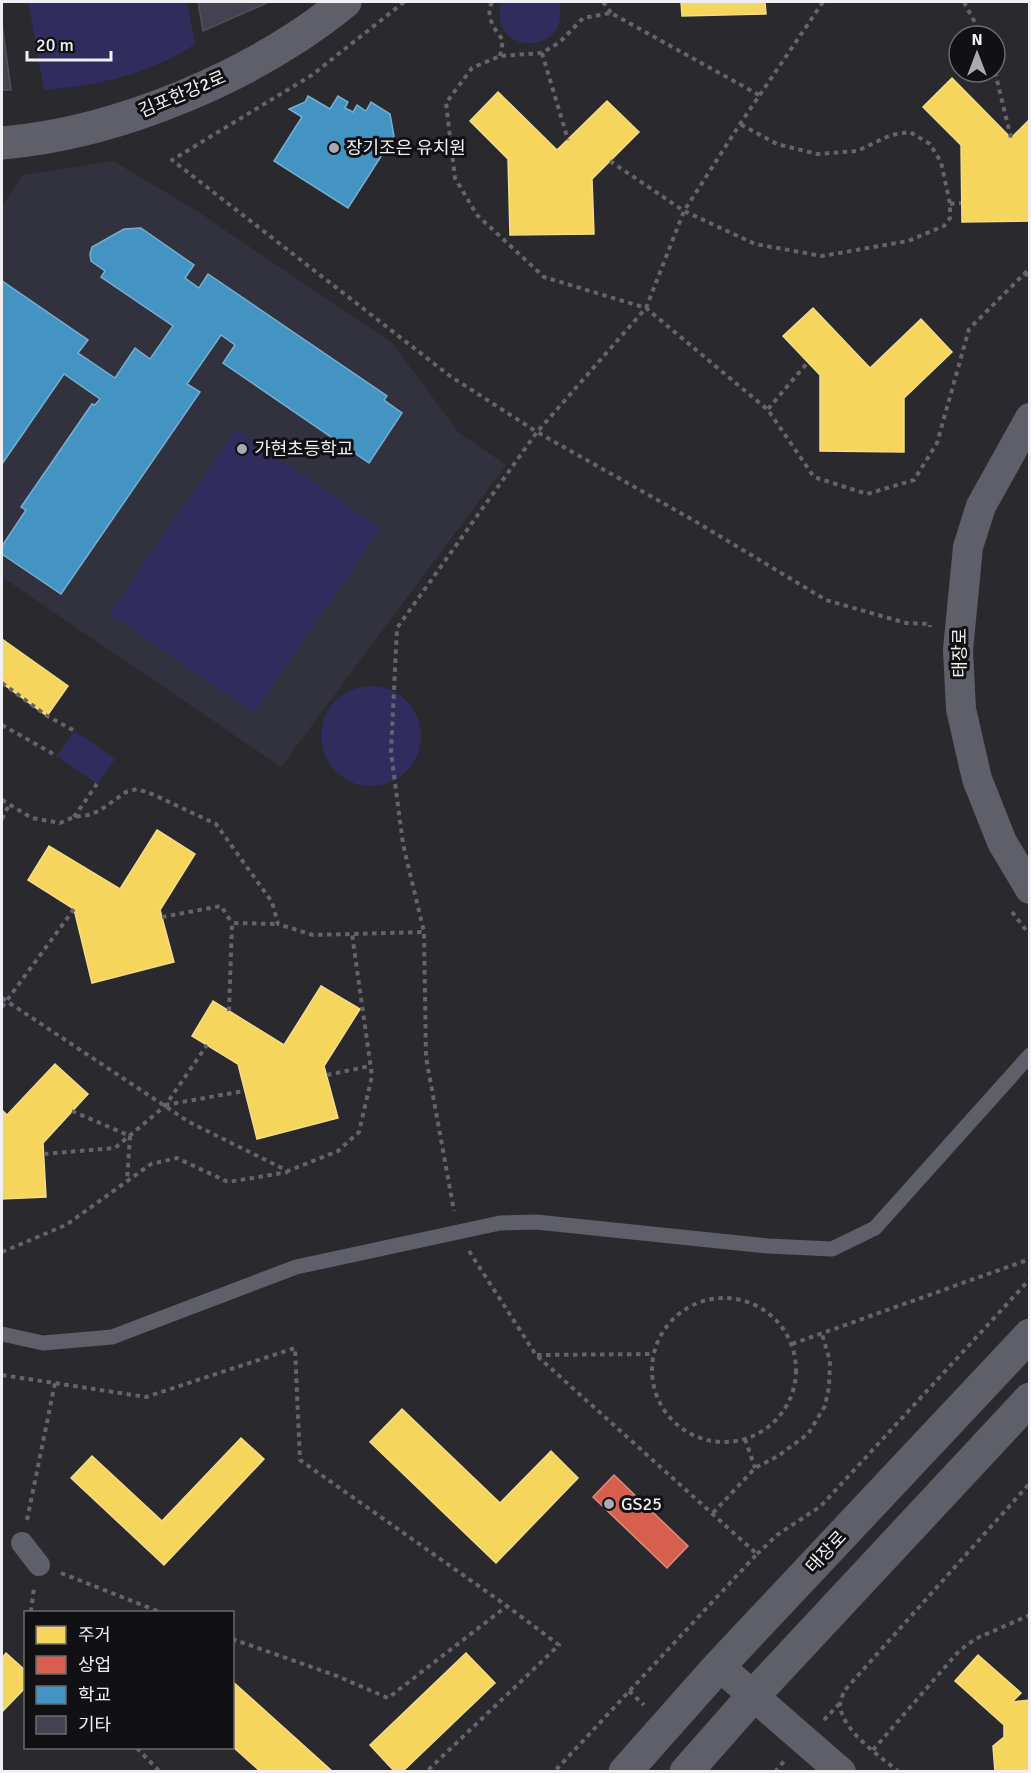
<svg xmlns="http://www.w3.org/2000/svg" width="1031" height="1773" viewBox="0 0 1031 1773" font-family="Signika,'Noto Sans KR',sans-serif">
  <rect width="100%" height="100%" fill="#29292e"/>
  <!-- built -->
  <polygon fill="#31323d" points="113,161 197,211 392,343 459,433 506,465 281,767 2,577 2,206 23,175"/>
  <!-- green -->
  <g fill="#302d5e">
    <path d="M28 2H187L195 44C150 74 98 86 44 90Z"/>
    <path d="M501 2H559C572 56 488 58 501 2Z"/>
    <polygon points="236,429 381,528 254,713 109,614"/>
    <circle cx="371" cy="736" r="50"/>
    <polygon points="75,731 115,759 97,784 57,756"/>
  </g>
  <!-- homes -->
  <g fill="#f6d55c" stroke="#f4dd8a" stroke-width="1.5">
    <polygon points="681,2 765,2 766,14 682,16"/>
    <polygon points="952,78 1011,138 1030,119 1030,221 962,222 961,145 923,107"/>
    <polygon points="498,92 557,150 607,101 639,132 592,179 594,234 510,235 508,159 470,121"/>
    <polygon points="813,308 870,368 921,319 952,352 904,398 904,452 820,451 820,375 783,336"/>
    <polygon points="2,639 68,686 47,716 2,683"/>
    <polygon points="157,830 195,854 160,910 174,962 92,983 74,909 28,880 49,846 120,889"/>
    <polygon points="321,986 360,1009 324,1066 338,1118 257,1139 238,1064 192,1036 213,1001 284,1045"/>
    <polygon points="55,1064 88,1094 43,1143 46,1197 2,1199 2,1110 7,1115"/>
    <polygon points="402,1409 500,1503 551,1451 578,1478 496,1563 370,1442"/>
    <polygon points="241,1438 264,1459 164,1565 71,1478 92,1456 162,1521"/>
    <polygon points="6,1653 26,1671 26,1687 2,1712 2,1658"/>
    <polygon points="466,1653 495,1683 402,1772 395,1772 370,1745"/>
    <polygon points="978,1655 1021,1693 1012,1702 1030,1700 1030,1772 995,1772 993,1746 1004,1737 1004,1725 955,1681"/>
    <polygon points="232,1681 333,1772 261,1772 232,1746"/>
  </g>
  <!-- shops -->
  <polygon fill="#d6604d" stroke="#de8b7f" stroke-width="1.5" points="614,1475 688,1546 667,1568 593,1497"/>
  <!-- schools -->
  <g fill="#4393c3" stroke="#77afd2" stroke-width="1.5">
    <polygon points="308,96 330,109 338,96 348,102 345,108 353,112 357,105 366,111 371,102 390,114 394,136 348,208 274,161 302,117 289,109 305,102"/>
    <polygon points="141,228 194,265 185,278 199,288 208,274 387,396 384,400 402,413 369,463 223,363 235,345 221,335 187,384 200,392 61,594 2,554 2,546 26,510 21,507 92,404 95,405 100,399 64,374 2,464 2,281 88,340 78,353 115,378 135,348 150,359 173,326 101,277 105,271 91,261 90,254 92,247 124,229"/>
  </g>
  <!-- building -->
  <g fill="#434251" stroke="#515154" stroke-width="1.5">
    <polygon points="198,2 269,2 203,31"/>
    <polygon points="2,23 11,90 2,90"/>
  </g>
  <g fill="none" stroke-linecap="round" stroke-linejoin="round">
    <!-- path -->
    <g stroke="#64646a" stroke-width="4" stroke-dasharray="4.5 4.5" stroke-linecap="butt">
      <polyline points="404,2 312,75 172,160 450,376 537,432 397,628 391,752 403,844 424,932 426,1057 454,1211"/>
      <path d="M492 2C485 16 494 29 503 40L500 56"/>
      <polyline points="603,2 611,13"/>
      <polyline points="823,2 740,124 684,211 646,308 537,432 693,520 826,600 906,623 930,624 930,627"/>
      <polyline points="964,2 982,36"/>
      <polyline points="542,53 568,140"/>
      <polyline points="995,72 1011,138"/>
      <polyline points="759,95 611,13 583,18 560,42 542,53 500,56 472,68 446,103 455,178 477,215 544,277 646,308 768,410 814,477 867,494 914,480 937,443 969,329 1030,268"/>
      <polyline points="610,161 684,211 755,244 822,256 908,241 944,226 950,218 950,204 941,162 930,144 910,132 891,135 857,151 817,154 777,144 740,124"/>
      <polyline points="950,204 961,203"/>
      <polyline points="1024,273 1030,277"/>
      <polyline points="768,409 808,362"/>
      <polyline points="2,683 47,716 75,731"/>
      <polyline points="2,725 57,756"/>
      <polyline points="2,800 32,818 60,823 74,817 88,815 99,811 126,792 137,789 152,794 216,824 272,902 278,924 313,935 424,932"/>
      <polyline points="74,817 97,784"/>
      <polyline points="2,819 9,805"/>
      <polyline points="1012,912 1030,935"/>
      <polyline points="162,917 221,906 232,923"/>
      <polyline points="2,998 189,1122 288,1171 338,1151 359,1132 372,1076 352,934"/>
      <polyline points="2,1007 74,909"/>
      <polyline points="229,1011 232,923 278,924"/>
      <polyline points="327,1075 370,1066"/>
      <polyline points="165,1105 244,1091"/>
      <polyline points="72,1111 130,1136 127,1181"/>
      <polyline points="44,1154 115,1148 165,1106 207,1045"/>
      <polyline points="469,1251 536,1355 757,1554 554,1772"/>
      <polyline points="2,1252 66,1225 151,1164 177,1158 228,1182 288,1172"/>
      <circle cx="724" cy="1370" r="72"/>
      <polyline points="792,1344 1030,1259"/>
      <polyline points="537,1355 653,1354"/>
      <polyline points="2,1375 146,1397 295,1348 300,1460 507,1606 559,1645 426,1772"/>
      <polyline points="745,1439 755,1468"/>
      <polyline points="713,1513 755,1468 778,1456 808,1434 825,1406 829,1387 830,1361 822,1334"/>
      <polyline points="27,1520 55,1383"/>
      <polyline points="757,1554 777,1535 821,1506 1030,1279"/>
      <polyline points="61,1573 160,1612"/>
      <polyline points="31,1612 34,1587"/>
      <polyline points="232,1639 337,1676 388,1698 507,1606"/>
      <polyline points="629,1691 644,1705"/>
      <polyline points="824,1720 839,1704"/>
      <polyline points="137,1748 160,1772"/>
      <polyline points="873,1750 959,1651 975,1639 1030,1615"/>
      <polyline points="775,1772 785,1760"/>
      <path d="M899 1772C880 1756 842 1731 840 1705 840 1701 843 1695 844 1691L1030 1483"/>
    </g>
    <!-- service -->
    <polyline stroke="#5f5f69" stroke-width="15" points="2,1334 43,1343 112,1337 296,1267 500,1223 536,1222 768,1246 832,1249 875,1228 1030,1055"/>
    <!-- pedestrian -->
    <polyline stroke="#5f5f69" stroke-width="22" points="22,1543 39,1565"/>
    <!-- minor -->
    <g stroke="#5f5f69" stroke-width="30">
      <polyline points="1030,418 981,506 968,547 958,650 961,709 977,779 1002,842 1030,889"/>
      <polyline points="719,1666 841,1772"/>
    </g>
    <!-- tertiary -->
    <g stroke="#5f5f69" stroke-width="33">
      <path d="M2 143C119 133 254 76 345 2"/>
      <polyline points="625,1772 719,1666 1030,1335"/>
      <polyline points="686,1772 754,1695 1030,1399"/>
    </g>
  </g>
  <!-- markers -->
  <g fill="#aaaaaf" stroke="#111114" stroke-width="2">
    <circle cx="334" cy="148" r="6"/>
    <circle cx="242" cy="449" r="6"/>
    <circle cx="609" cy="1504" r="6"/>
  </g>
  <g text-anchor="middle" stroke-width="6" stroke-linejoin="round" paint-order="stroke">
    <!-- street labels -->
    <g font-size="18" fill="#efeff4" stroke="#111114">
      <text transform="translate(182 94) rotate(-23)" y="6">김포한강2로</text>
      <text transform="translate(960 653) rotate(-90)" y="6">태장로</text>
      <text transform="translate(826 1552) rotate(-47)" y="6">태장로</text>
    </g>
    <!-- poi labels -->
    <g font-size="18" fill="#efeff4" stroke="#111114" text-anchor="start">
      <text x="346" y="154">장기조은 유치원</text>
      <text x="254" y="455">가현초등학교</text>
      <text x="621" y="1510">GS25</text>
    </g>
  </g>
  <!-- border -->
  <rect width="1031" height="1773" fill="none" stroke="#efeff4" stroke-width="6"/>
  <!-- legend -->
  <rect x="24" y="1611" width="210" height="138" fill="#111114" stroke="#6a6a6e" stroke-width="1.5"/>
  <rect x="36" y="1626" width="30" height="18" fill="#f6d55c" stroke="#6a6a6e" stroke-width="1.5"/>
  <text x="78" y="1641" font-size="18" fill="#efeff4">주거</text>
  <rect x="36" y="1656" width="30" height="18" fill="#d6604d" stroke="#6a6a6e" stroke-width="1.5"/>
  <text x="78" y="1671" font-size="18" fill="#efeff4">상업</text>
  <rect x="36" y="1686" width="30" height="18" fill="#4393c3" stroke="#6a6a6e" stroke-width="1.5"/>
  <text x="78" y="1701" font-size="18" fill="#efeff4">학교</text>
  <rect x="36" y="1716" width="30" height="18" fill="#434251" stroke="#6a6a6e" stroke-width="1.5"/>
  <text x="78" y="1731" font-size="18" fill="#efeff4">기타</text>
  <!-- north arrow -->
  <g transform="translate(977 54)"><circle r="28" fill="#111114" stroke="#6a6a6e" stroke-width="1.5"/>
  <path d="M0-4.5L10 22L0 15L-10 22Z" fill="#aaaaaf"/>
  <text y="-9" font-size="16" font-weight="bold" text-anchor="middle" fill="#efeff4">N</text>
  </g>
  <!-- scale -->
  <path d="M27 51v9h84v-9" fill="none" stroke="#efeff4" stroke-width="3"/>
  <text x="36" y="51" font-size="18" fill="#efeff4" stroke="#111114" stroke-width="4.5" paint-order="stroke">20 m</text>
</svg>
